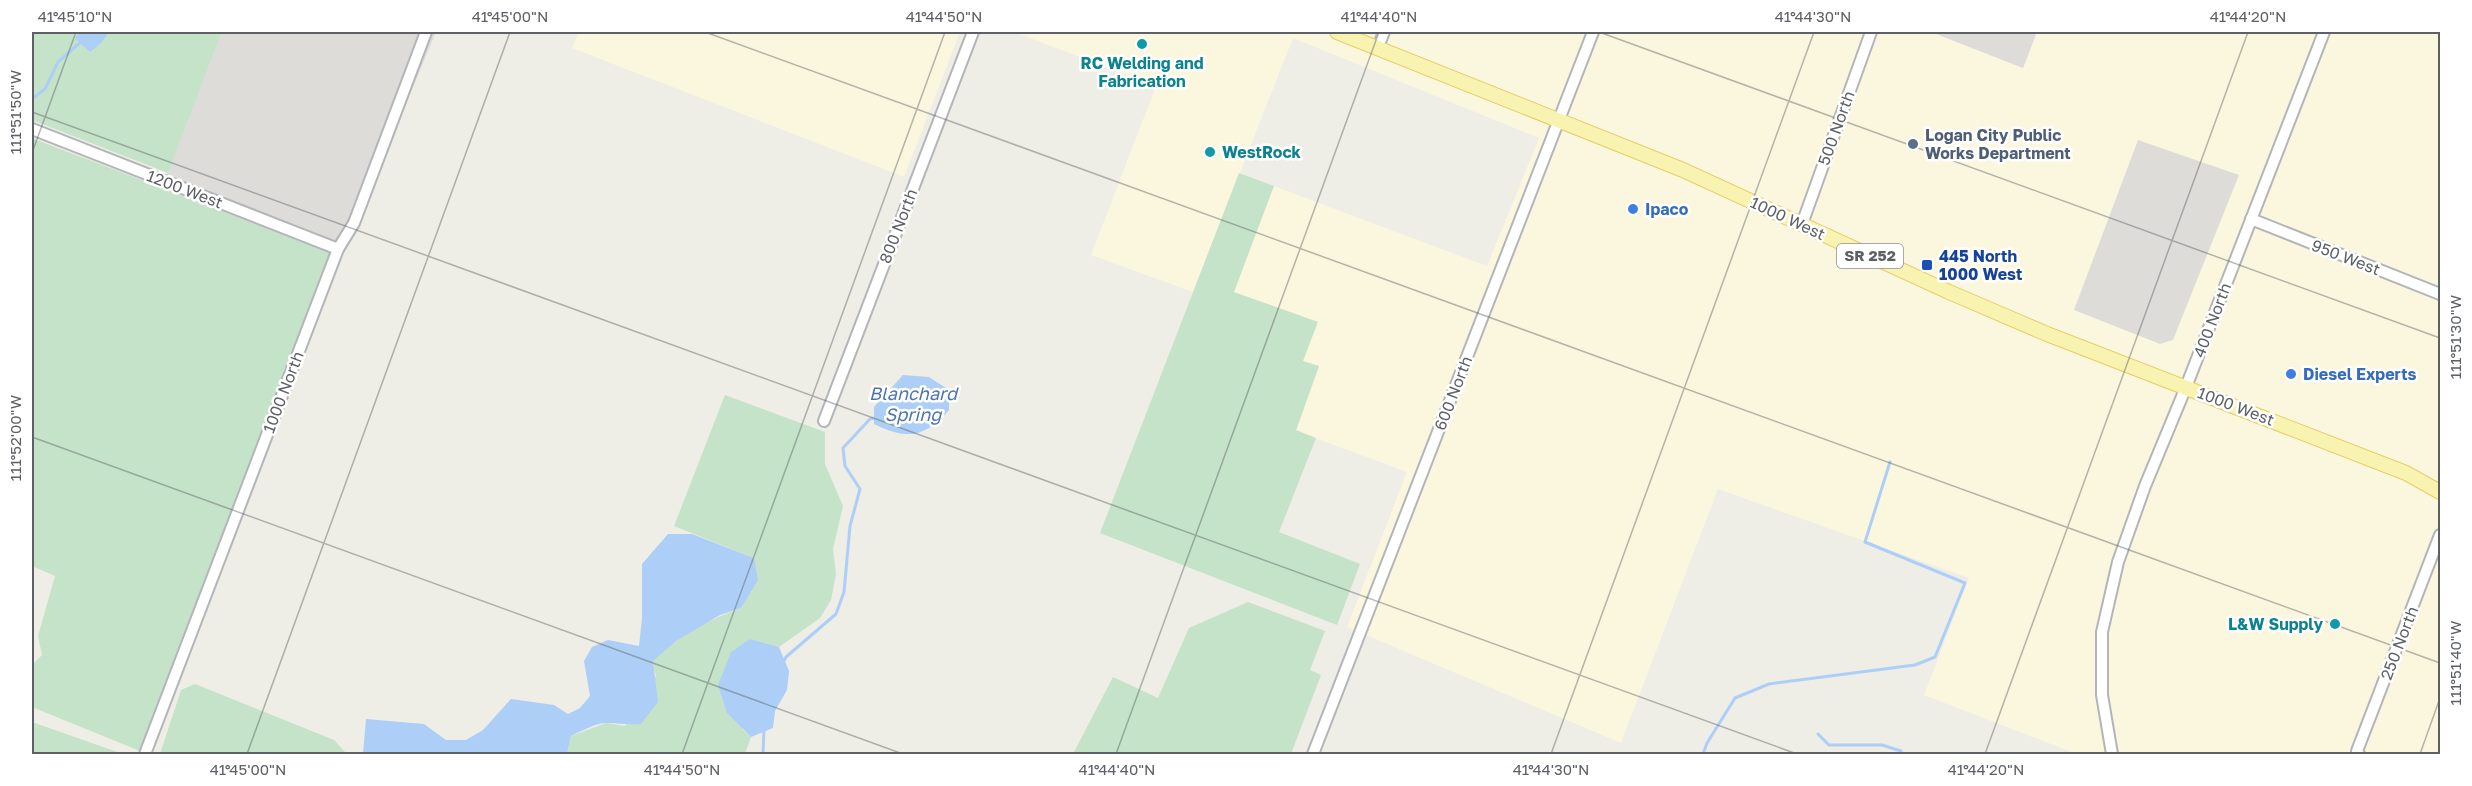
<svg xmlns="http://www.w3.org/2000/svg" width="2472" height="786" viewBox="0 0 2472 786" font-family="'Golos Text',sans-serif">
  <rect width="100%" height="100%" fill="#eeede6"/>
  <!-- commercial -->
  <g fill="#fbf7de">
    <polygon points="579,32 960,32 904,177 572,48"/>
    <polygon points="1014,32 1931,32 2023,68 2037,32 2440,32 2440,754 2077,754 1924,695 1969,578 1718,489 1621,743 1347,627 1407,472 1296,431 1319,367 1303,362 1233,292 1274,186 1487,266 1539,138 1293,38 1193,292 1091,255 1156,86"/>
  </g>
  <!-- industrial -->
  <g fill="#dddcd8">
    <polygon points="222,32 436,32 344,252 331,252 162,188"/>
    <polygon points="1931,32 2037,32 2023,68"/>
    <polygon points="2138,140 2239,175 2173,340 2160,344 2074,310"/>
  </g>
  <!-- green -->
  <g fill="#c5e3c8">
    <polygon points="32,32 222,32 168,173 32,120"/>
    <polygon points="34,139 331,252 140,751 32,707 32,665 42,655 38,636 55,576 32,566 32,446 34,444 34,418 32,417 32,153"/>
    <polygon points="1239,173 1274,186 1234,292 1318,322 1303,361 1319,366 1296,430 1316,438 1279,532 1360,564 1337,625 1100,533"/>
    <path d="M725 395 825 432V464L843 506 833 549 836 574 831 600 820 618 779 647 750 639 742 729 751 737 745 754H567L571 736 606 723 625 726 656 676 652 661C676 637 710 619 741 608L754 558 674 526Z"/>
    <polygon points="1248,602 1325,631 1310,670 1321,675 1291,754 1073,754 1113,677 1158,698 1189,628"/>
    <polygon points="195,684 334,740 347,754 160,754 181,690"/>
    <polygon points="32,722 123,754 32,754"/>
  </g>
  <!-- water -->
  <g fill="#adcff7">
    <polygon points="79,32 109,32 101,43 90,52 75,38"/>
    <path d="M903 375 929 377 949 390V410C925 438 906 440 874 424V407Z"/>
    <path d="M668 534H692L754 558 758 580 741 608 720 615 676 641 653 661 658 702 641 724C629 725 619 723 607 723 595 723 582 731 571 736L567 754H363L366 719 424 724 446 740H466L483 730 511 699 554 705 568 714 580 708 590 696 584 661 592 647 608 640 639 646 642 618V564Z"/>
    <polygon points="750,639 779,647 789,671 787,690 775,711 773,728 751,737 727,713 718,685 731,652"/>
  </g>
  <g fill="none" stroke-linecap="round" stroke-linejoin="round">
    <!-- stream -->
    <g stroke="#adcff7" stroke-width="3">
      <polyline points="32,99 45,89 58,62 82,41"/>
      <polyline points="783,663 786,657 836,614 844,592 850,526 860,489 845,466 843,448 870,419 875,418"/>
      <polyline points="1818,734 1829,745 1882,745 1901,751 1901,754"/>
      <polyline points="763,754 764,729"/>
      <polyline points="1703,754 1707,743 1735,698 1769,684 1915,665 1935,657 1965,583 1865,542 1890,462"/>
    </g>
    <defs>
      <g id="minor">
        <polyline points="1378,47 1384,32"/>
        <polyline points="32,129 338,249"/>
        <polyline points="2251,219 2440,294"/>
        <polyline points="1802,224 1871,32"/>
        <polyline points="824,421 973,32"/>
        <polyline points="145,754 338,249 354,223 426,32"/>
        <polyline points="1313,754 1593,32"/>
        <polyline points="2112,754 2102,695 2102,632 2118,562 2145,486 2186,387 2324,32"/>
        <polyline points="2359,754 2357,751 2440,535"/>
      </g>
      <polyline id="major" points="1337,32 1683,170 1949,292 2047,334 2406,473 2440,492"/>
    </defs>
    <!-- minor casing -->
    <use href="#minor" stroke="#b3b5b9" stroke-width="14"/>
    <!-- major casing -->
    <use href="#major" stroke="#e5ce68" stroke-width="16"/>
    <!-- minor -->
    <use href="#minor" stroke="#fff" stroke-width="10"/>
    <!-- major -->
    <use href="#major" stroke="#f8f3b1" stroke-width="14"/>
  </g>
  <!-- ticks -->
  <path fill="none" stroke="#5d6065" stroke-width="1.5" stroke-opacity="0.45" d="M705 32 2440 663M1599 32 2440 338M32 112 1797 754M32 153 76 32M32 437 903 754M247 754 510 32M682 754 945 32M1116 754 1379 32M1551 754 1814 32M1985 754 2248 32M2420 754 2440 698"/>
  <!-- markers -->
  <g fill="#0f9aa8" stroke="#fff" stroke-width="2">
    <circle cx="1142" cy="44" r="6"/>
    <circle cx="1210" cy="152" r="6"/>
    <circle cx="2335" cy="624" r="6"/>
  </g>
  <circle fill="#5c6f8a" stroke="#fff" stroke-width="2" cx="1913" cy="144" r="6"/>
  <g fill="#3f7fe0" stroke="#fff" stroke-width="2">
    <circle cx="1633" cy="209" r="6"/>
    <circle cx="2291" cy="374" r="6"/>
  </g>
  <rect fill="#1a4fb4" stroke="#fff" stroke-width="2" x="1921" y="259" width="12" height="12" rx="3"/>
  <g text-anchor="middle" stroke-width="5" stroke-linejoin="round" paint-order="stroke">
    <!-- shield labels -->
    <rect fill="#fff" stroke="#8e9093" stroke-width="1.5" x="1837" y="244" width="66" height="24" rx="4.5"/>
    <g font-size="15" font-weight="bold" fill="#5d6065">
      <text x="1870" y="261">SR 252</text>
    </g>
    <!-- culture labels -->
    <g font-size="16" font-weight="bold" fill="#0d838f" stroke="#fff">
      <text x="1142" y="69">RC Welding and<tspan x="1142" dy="18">Fabrication</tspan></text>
      <text x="1222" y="158" text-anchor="start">WestRock</text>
      <text x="2323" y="630" text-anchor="end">L&amp;W Supply</text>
    </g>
    <!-- street labels -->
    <g font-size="16" fill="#5d6065" stroke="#fff">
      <text transform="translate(1836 128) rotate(-70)" y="6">500 North</text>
      <text transform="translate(185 189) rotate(21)" y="6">1200 West</text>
      <text transform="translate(1788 218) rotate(25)" y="6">1000 West</text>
      <text transform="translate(898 226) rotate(-69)" y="6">800 North</text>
      <text transform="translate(2346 257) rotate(21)" y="6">950 West</text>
      <text transform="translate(2212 320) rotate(-69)" y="6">400 North</text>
      <text transform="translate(283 392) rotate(-69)" y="6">1000 North</text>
      <text transform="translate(1453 393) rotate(-69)" y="6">600 North</text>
      <text transform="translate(2236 406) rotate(21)" y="6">1000 West</text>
      <text transform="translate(2399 643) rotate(-69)" y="6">250 North</text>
    </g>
    <!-- service labels -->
    <g font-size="16" font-weight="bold" fill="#4e5e75" stroke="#fff" text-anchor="start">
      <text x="1925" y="141">Logan City Public<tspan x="1925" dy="18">Works Department</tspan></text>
    </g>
    <!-- shop labels -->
    <g font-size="16" font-weight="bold" fill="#366cbe" stroke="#fff" text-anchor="start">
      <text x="1645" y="215">Ipaco</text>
      <text x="2303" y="380">Diesel Experts</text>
    </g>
    <!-- transit labels -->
    <g font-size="16" font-weight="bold" fill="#164399" stroke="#fff" text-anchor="start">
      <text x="1939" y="262">445 North<tspan x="1939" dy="18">1000 West</tspan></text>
    </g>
    <!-- water labels -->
    <g font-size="18" font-style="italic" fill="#4e74b1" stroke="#fff">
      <text x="913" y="400">Blanchard<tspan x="913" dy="21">Spring</tspan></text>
    </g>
  </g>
  <!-- border -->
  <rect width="2472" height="786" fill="none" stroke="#ffffff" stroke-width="66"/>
  <rect x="33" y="33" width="2406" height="720" fill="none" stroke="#5d6065" stroke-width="2"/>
  <g font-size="15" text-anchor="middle" fill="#5d6065">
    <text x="75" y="22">41°45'10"N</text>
    <text x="510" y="22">41°45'00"N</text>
    <text x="944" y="22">41°44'50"N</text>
    <text x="1379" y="22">41°44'40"N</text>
    <text x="1813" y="22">41°44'30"N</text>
    <text x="2248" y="22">41°44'20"N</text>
    <text transform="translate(16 112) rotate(-90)" y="5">111°51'50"W</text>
    <text transform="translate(2456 337) rotate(-90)" y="5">111°51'30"W</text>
    <text transform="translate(16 438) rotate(-90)" y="5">111°52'00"W</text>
    <text transform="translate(2456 663) rotate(-90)" y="5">111°51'40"W</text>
    <text x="248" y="775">41°45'00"N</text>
    <text x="682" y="775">41°44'50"N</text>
    <text x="1117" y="775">41°44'40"N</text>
    <text x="1551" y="775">41°44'30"N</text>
    <text x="1986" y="775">41°44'20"N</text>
  </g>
</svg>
